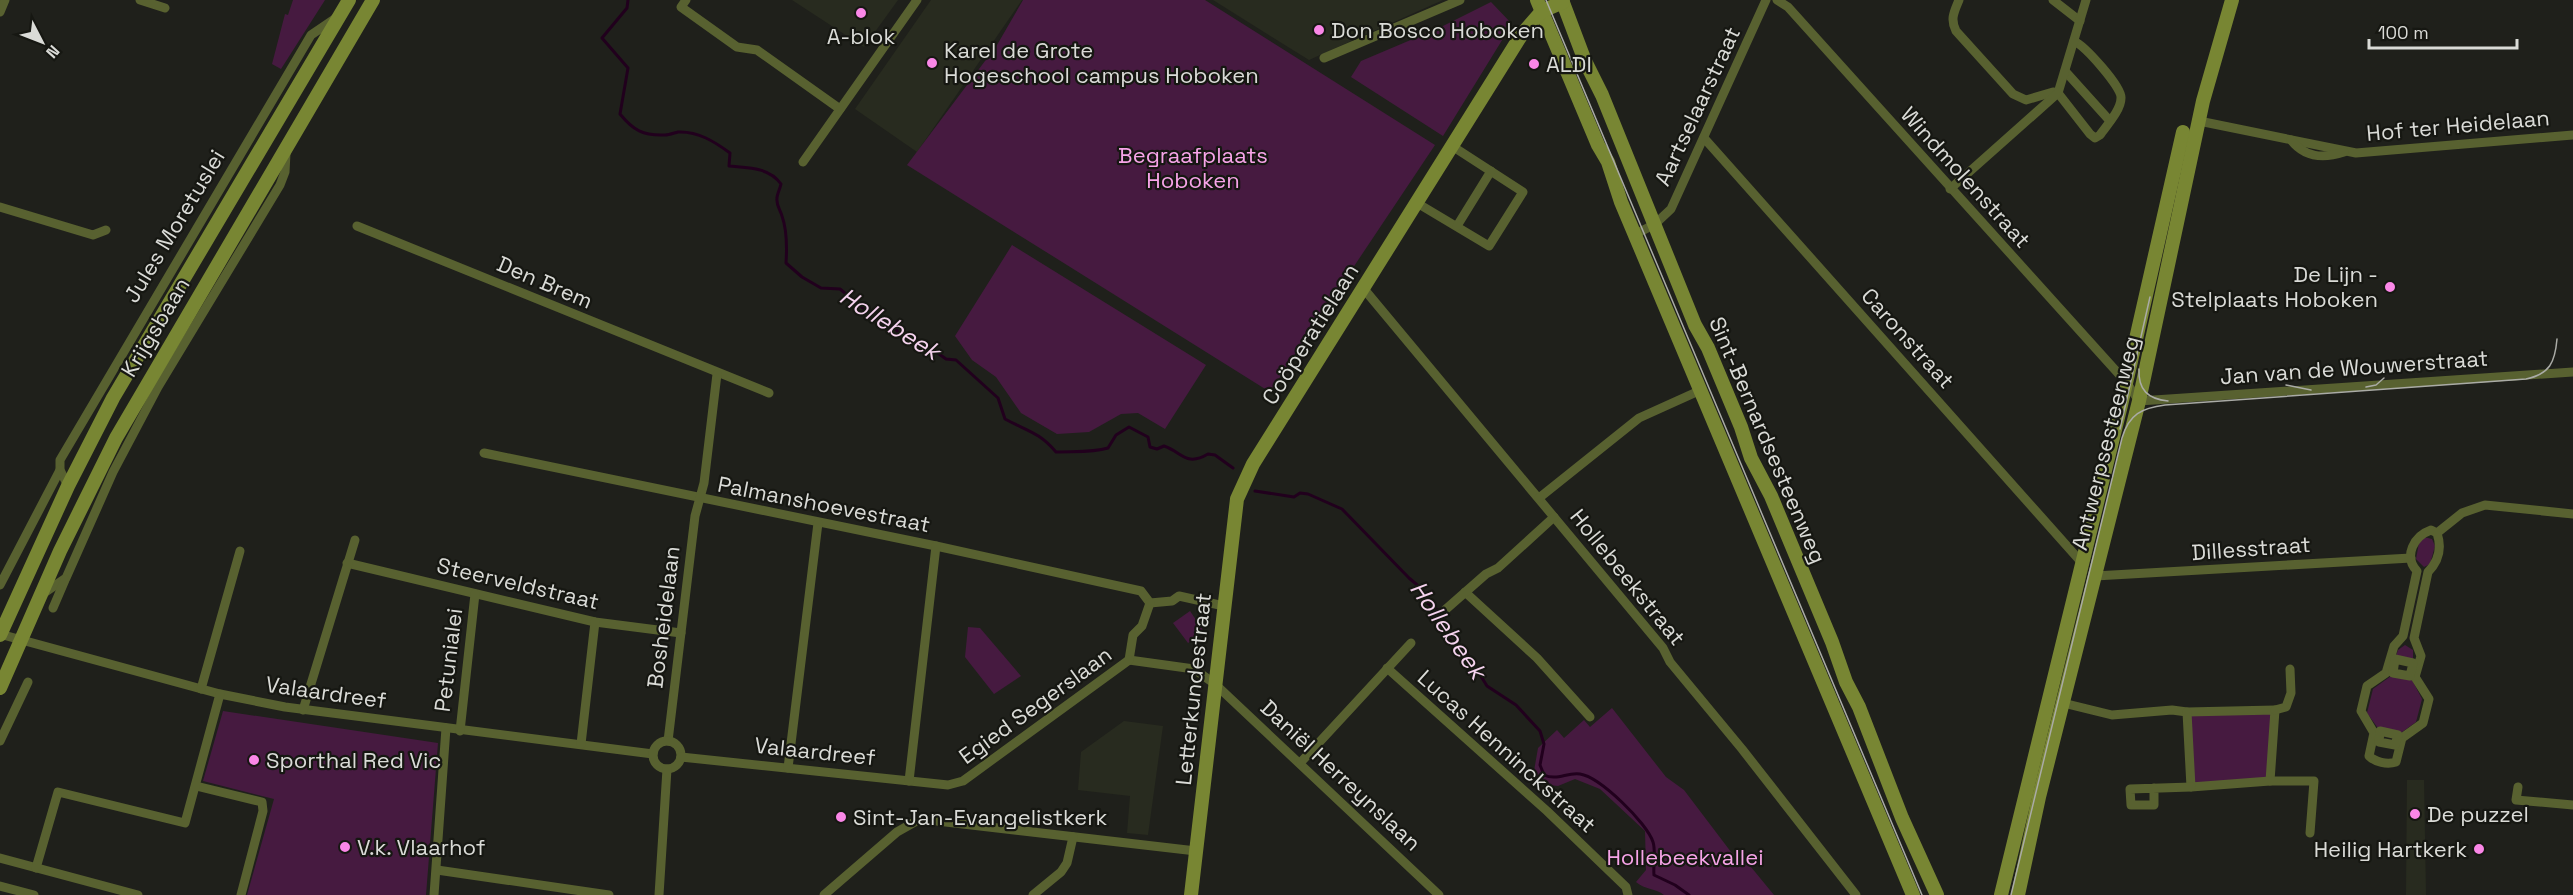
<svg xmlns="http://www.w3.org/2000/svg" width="2573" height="895" viewBox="0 0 2573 895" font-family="'Space Grotesk',sans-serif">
  <rect width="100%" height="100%" fill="#1f201b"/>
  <!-- built -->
  <g fill="#282b1f">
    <polygon points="792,0 898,0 864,47"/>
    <polygon points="931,0 1022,0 917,152 855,109"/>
    <polygon points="1213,0 1443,0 1309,60"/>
    <polygon points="1124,721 1163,726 1148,835 1127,833 1130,796 1078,790 1081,752"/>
    <polygon points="2407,780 2424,780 2426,895 2406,895"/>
  </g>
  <!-- green -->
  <g fill="#461a40">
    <polygon points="293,0 325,0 281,69 272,64 285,14 288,15"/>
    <polygon points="1023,0 1205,0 1435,145 1270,392 907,165 997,45"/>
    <polygon points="1491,2 1512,24 1443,136 1351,77 1361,61 1439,28"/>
    <polygon points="1012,245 1206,365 1165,429 1138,413 1121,414 1089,432 1057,434 1021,413 996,377 972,360 955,336"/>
    <polygon points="2424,537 2432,539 2435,546 2430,564 2424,567 2416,559 2419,543"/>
    <polygon points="1190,611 1204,632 1188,643 1173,623"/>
    <polygon points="968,627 980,628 1021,676 994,694 965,657"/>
    <polygon points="2405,645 2413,650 2413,663 2395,659 2398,650"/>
    <polygon points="2391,676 2410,676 2422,699 2416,722 2398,735 2380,731 2367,713 2373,689"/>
    <path d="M1612 708 1666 777 1684 790 1731 852 1751 867 1774 895H1664C1656 888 1645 890 1636 882L1646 870 1645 831 1600 789 1575 779 1558 786 1541 784 1534 771 1538 748 1557 730 1564 738 1584 720 1590 727Z"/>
    <polygon points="2275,710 2270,781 2191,787 2187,712"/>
    <polygon points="223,711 438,743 426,895 247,895 274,799 203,781"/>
  </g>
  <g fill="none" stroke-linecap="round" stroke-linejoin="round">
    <!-- stream -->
    <g stroke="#21001d" stroke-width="3">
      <path d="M628 0 627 8 602 38 628 68 620 114C633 130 643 136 665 135 669 135 674 133 678 132 698 131 715 142 730 153L729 166C748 168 769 167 781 184 780 189 777 194 777 198 776 205 780 209 782 216 787 230 787 248 786 263L802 277 821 288 840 289 863 308 889 321 902 337 921 341 946 359 956 360 998 398 1005 419C1027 431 1039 432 1056 452 1073 451 1092 453 1108 448L1116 435 1129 427 1148 437 1150 447 1157 449 1164 446C1182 452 1186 467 1208 454L1215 455 1233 468"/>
      <path d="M1255 491 1294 497 1300 493 1308 494 1342 509 1409 578 1422 589 1427 603 1441 612 1444 629 1449 640 1466 652 1487 686 1516 705 1540 731 1544 744 1540 765 1544 775C1557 781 1567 772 1580 774 1600 777 1647 823 1653 842 1656 851 1653 865 1654 875L1675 885 1689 895"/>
    </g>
    <!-- street -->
    <g stroke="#586130" stroke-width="9">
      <polyline points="140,0 165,8"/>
      <polyline points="686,0 681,7 737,47 757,50 840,109"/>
      <polyline points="1777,0 1788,7 2126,382 2139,401 2573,372"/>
      <path d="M1959 0C1954 12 1950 19 1956 31L2013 94 2026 100 2053 92 2058 93 2090 134 2095 138 2100 135C2107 125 2121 110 2121 98 2122 87 2085 46 2074 41"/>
      <polyline points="2053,0 2080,21"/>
      <polyline points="0,12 5,0"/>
      <polyline points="1324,58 1460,0"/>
      <polyline points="2065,71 2110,121"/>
      <polyline points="2199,121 2356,153 2573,135"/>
      <polyline points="1704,138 2083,564"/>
      <path d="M2291 140C2305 158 2323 159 2344 152"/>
      <polyline points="803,162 917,0"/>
      <polyline points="1950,189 2058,93 2086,0"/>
      <polyline points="1417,203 1489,246 1523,192 1452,146"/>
      <polyline points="0,207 93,235 106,230"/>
      <polyline points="357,226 769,393"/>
      <polyline points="1457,226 1491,171"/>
      <polyline points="1636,234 1655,224 1671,209 1766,0"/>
      <polyline points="1364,289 1663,648 1670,662 1742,749 1856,895"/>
      <polyline points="484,453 936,546 1141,591 1150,603"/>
      <polyline points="68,486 60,470 60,460 311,35 336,18"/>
      <polyline points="1539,498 1639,418 1701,390"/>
      <path d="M2437 533C2442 548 2439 561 2428 572L2414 638 2421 656 2415 677 2429 699 2423 723 2402 738 2396 762C2387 765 2375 762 2369 756L2374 733 2361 711 2367 686 2386 673 2394 646 2403 636 2417 571C2403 556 2414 536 2431 530L2437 533 2462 513 2485 505 2573 514"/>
      <polyline points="347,563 595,622 681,633"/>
      <polyline points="2095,576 2411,558"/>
      <polyline points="0,585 60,470"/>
      <polyline points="1465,592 1537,658 1590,717"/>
      <polyline points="41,595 66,578 113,472 158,387 280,185 285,172 286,153"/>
      <polyline points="1150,603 1172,601 1179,596 1224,606"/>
      <polyline points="53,608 65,580"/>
      <polyline points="1445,610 1486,574 1498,568 1554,517"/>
      <polyline points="0,634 220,694 285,707 653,754"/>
      <polygon points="2395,659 2413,663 2410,676 2393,673"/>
      <polyline points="1129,660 1194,669 1215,684 1439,895"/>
      <polyline points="1129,660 1133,635 1142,626 1150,603"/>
      <polyline points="1387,668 1547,811 1626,887 1628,895"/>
      <polyline points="201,689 240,551"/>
      <polyline points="2063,703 2112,715 2172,710 2187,712 2275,710 2270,781"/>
      <polyline points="303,710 355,540"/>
      <polyline points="2275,710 2286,707 2291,693 2290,669"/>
      <polyline points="2187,712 2191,787 2270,781 2314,781 2310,833"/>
      <polyline points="460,731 475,594"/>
      <polygon points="2380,731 2398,735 2395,745 2379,742"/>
      <polyline points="0,741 28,682"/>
      <polyline points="668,741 695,516 704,483 717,374"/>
      <circle cx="667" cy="755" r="14"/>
      <polyline points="581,744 595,622"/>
      <polyline points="681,757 948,785 963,781 1129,660"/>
      <polyline points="1301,762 1411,643"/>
      <polyline points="788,768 818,523"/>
      <polyline points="909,781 936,546"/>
      <polyline points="196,786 262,802 263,811 241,895"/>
      <polyline points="2518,787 2516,800 2573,805"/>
      <polyline points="2154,788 2154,805 2131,805 2130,789 2191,787"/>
      <polyline points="0,858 138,895"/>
      <polyline points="36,868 58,792 185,823 220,694"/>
      <polyline points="437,870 609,895"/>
      <polyline points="0,886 34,895"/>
      <polyline points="434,895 446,728"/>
      <polyline points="659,895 667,769"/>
      <polyline points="824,895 897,832 920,819 1196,851"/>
      <polyline points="1033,895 1061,872 1067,863 1073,837"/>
    </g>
    <!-- secondary -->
    <g stroke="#788633" stroke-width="14">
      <polyline points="1537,0 1598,145 1608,162 1621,202 1913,895"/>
      <polyline points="1562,0 1585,61 1602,95 1695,325 1708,348 1741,427 1751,458 1771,496 1832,642 1846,682 1859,707 1902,818 1937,895"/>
      <polyline points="0,635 68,486 113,398 349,0"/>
      <polyline points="0,688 60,551 116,438 373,0"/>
      <polyline points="1191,895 1237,499 1253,464 1522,34 1542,11 1563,2"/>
      <polyline points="2001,895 2121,405 2183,132"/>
      <polyline points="2018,895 2039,797 2139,401 2203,101 2232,0"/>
    </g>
    <!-- tram -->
    <g stroke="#aaaba6" stroke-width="1.5">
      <polyline points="1546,0 1922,895"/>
      <path d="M2139 369C2138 390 2148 399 2168 401"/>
      <polyline points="2286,385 2311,390"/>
      <polyline points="2366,387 2376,385 2384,378"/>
      <polyline points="2120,429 2150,297"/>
      <path d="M2011 895 2122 438C2129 414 2142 408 2165 405L2526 379C2550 374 2555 362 2557 339"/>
    </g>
  </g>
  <!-- markers -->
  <g fill="#fa87e7" stroke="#161712" stroke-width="2">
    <circle cx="861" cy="13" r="6"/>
    <circle cx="1319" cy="30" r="6"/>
    <circle cx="932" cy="63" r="6"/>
    <circle cx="1534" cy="64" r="6"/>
    <circle cx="2390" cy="287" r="6"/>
    <circle cx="254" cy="760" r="6"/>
    <circle cx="2415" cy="814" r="6"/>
    <circle cx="841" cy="817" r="6"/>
    <circle cx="345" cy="847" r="6"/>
    <circle cx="2479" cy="849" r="6"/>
  </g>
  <g text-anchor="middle" stroke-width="4.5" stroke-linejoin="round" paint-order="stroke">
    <!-- poi labels -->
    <g font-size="22" fill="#dadbd7" stroke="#161712" text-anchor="start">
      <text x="1331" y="38">Don Bosco Hoboken</text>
      <text x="861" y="44" text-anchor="middle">A-blok</text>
      <text x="944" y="58">Karel de Grote<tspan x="944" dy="25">Hogeschool campus Hoboken</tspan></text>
      <text x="1546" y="72">ALDI</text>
      <text x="2378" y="282" text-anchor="end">De Lijn -<tspan x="2378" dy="25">Stelplaats Hoboken</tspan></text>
      <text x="266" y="768">Sporthal Red Vic</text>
      <text x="2427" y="822">De puzzel</text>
      <text x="853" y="825">Sint-Jan-Evangelistkerk</text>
      <text x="357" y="855">V.k. Vlaarhof</text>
      <text x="2467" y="857" text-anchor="end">Heilig Hartkerk</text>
    </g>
    <!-- street labels -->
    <g font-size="22" fill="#dadbd7" stroke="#161712">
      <text transform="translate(1697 106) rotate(-65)" y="8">Aartselaarstraat</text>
      <text transform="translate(2458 125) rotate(-5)" y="8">Hof ter Heidelaan</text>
      <text transform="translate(1966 177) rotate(48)" y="8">Windmolenstraat</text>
      <text transform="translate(174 226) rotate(-59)" y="8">Jules Moretuslei</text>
      <text transform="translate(545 282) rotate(23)" y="8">Den Brem</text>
      <text transform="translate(155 327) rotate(-59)" y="8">Krijgsbaan</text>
      <text transform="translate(1310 334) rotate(-58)" y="8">Coöperatielaan</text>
      <text transform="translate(1908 338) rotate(48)" y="8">Caronstraat</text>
      <text transform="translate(2354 367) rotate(-4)" y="8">Jan van de Wouwerstraat</text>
      <text transform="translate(1768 440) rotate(67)" y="8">Sint-Bernardsesteenweg</text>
      <text transform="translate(2105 443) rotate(-76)" y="8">Antwerpsesteenweg</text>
      <text transform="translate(824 504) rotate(11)" y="8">Palmanshoevestraat</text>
      <text transform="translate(2251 548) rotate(-4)" y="8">Dillesstraat</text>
      <text transform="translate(1628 577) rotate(51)" y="8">Hollebeekstraat</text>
      <text transform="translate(518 583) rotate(13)" y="8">Steerveldstraat</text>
      <text transform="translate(663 617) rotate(-83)" y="8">Bosheidelaan</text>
      <text transform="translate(448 660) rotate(-83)" y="8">Petunialei</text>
      <text transform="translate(1193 689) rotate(-84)" y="8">Letterkundestraat</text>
      <text transform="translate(326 692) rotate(8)" y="8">Valaardreef</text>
      <text transform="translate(1035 705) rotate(-36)" y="8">Egied Segerslaan</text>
      <text transform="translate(815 751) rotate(6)" y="8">Valaardreef</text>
      <text transform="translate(1507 751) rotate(42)" y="8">Lucas Henninckstraat</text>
      <text transform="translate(1341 775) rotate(43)" y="8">Daniël Herreynslaan</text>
    </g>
    <!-- park labels -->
    <g font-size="22" fill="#f7a4e8" stroke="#161712">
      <text x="1193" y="163">Begraafplaats<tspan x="1193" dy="25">Hoboken</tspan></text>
      <text x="1685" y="865">Hollebeekvallei</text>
    </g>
    <!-- water labels -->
    <g font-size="24" font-style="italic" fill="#f5d3ee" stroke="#161712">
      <text transform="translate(890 324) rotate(32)" y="8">Hollebeek</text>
      <text transform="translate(1448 630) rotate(55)" y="8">Hollebeek</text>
    </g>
  </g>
  <!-- north arrow -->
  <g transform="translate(42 42) rotate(132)" stroke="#161712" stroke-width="4.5" paint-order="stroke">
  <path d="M0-4.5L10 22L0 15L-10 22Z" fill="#dadbd7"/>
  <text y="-9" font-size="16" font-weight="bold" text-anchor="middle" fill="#dadbd7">N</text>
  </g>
  <!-- scale -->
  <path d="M2369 39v9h148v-9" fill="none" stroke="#dadbd7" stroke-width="3"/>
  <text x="2378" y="39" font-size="18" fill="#dadbd7" stroke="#161712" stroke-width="4.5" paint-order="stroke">100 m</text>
</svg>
